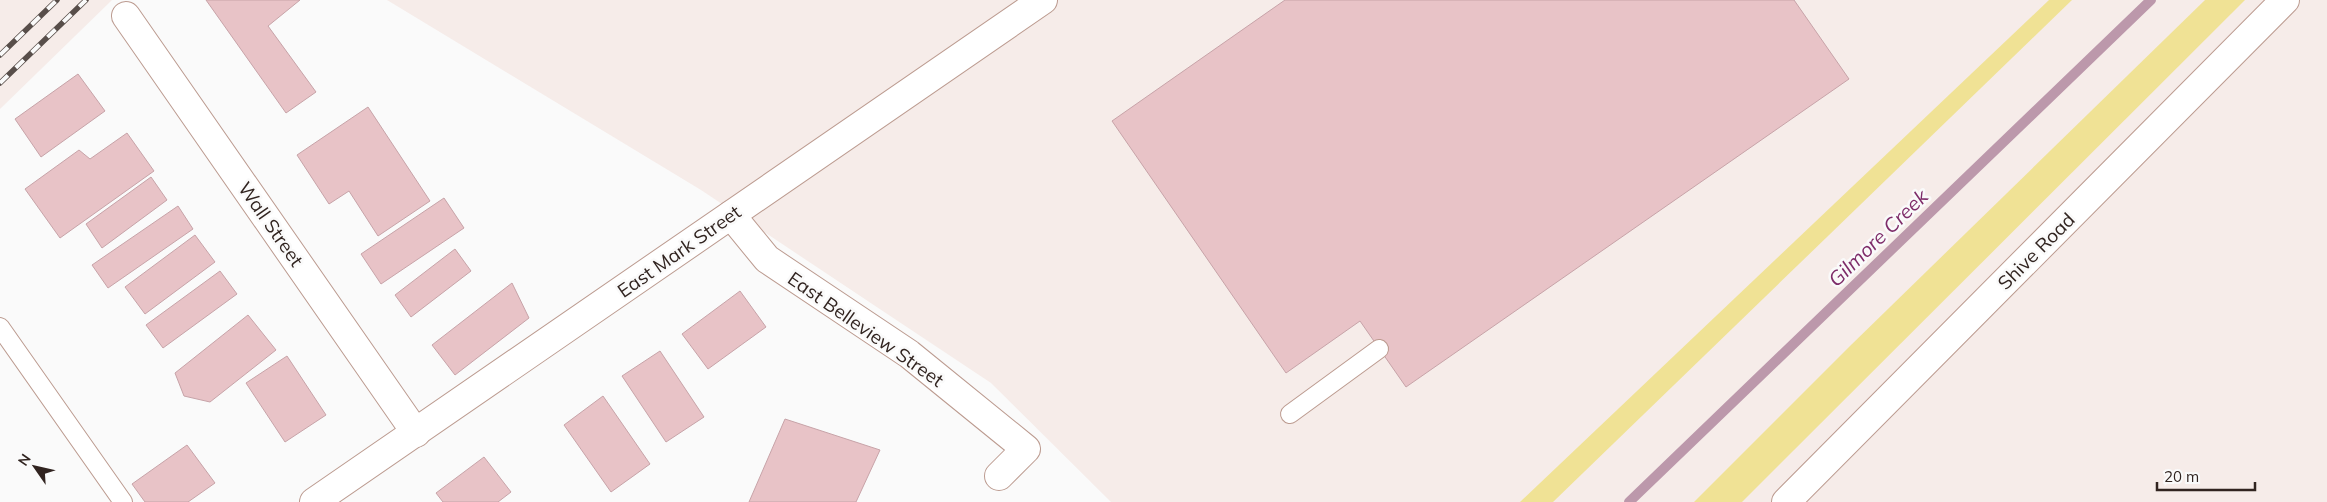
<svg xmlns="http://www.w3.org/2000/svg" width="2327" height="502" viewBox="0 0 2327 502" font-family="Mulish,sans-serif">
  <rect width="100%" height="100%" fill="#fafafa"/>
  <!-- built -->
  <g fill="#f6ece9">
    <polygon points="0,0 112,0 0,109"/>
    <polygon points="387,0 2327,0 2327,502 1111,502 991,383 701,190"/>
  </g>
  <!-- green -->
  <g fill="#f0e295">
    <polygon points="2049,0 2072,0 1553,502 1520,502"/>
    <polygon points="2205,0 2245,0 1742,502 1694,502 1850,346"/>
  </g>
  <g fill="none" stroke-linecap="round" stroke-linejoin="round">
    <!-- stream -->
    <polyline stroke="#bc98ab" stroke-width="10" points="1629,502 2151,0"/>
  </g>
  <!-- building -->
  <g fill="#e8c3c7" stroke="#c7a3a8">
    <polygon points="206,0 300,0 268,26 316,92 286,113"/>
    <polygon points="1285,0 1794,0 1849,79 1406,387 1360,321 1286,373 1112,121"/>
    <polygon points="78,74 105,111 41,157 15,119"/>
    <polygon points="368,107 430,201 378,236 349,191 329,204 297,155"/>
    <polygon points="127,133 154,171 60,238 25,189 79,150 90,159"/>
    <polygon points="151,177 167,200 102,248 86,224"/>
    <polygon points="444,198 464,228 381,284 361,254"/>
    <polygon points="178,206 193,229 108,288 92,265"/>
    <polygon points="195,235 215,262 145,314 125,287"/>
    <polygon points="455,249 471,271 411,317 395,295"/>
    <polygon points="220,271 237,294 163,348 146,325"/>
    <polygon points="512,283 529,318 455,375 432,345"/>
    <polygon points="740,291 766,327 708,369 682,334"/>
    <polygon points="248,315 276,350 210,402 184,396 175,373"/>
    <polygon points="660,351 704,417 666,442 622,376"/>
    <polygon points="287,356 326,415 285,442 246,383"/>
    <polygon points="603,396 650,464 611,492 564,425"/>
    <polygon points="785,419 880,450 856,502 749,502"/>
    <polygon points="187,445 215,483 188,502 145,502 132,484"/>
    <polygon points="484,457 511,492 498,502 443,502 436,493"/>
  </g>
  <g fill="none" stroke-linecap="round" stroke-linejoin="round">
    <defs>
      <g id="lane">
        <polyline points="0,327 123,502"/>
        <polyline points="1290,414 1379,349"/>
      </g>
      <g id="street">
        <polyline points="126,16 416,433"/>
        <polyline points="731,215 767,259 909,354 1026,449 999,476"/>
        <polyline points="314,502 1043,0"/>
        <polyline points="1786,502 2285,0"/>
      </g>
    </defs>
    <!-- lane casing -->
    <use href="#lane" stroke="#bc9b90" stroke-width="20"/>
    <!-- street casing -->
    <use href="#street" stroke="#bc9b90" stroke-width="30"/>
    <!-- lane -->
    <use href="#lane" stroke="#fff" stroke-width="18"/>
    <!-- street -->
    <use href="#street" stroke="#fff" stroke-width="28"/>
    <defs>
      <g id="rail">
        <polyline points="0,55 57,0"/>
        <polyline points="0,83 86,0"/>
      </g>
    </defs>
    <!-- rail casing -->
    <use href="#rail" stroke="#584e4a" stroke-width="5.5"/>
    <!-- rail -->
    <use href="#rail" stroke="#fafafa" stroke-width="4" stroke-dasharray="11" stroke-linecap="butt"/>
  </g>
  <g text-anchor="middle" stroke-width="5" stroke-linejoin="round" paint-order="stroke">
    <!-- street labels -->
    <g font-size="19" fill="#312420" stroke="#fafafa">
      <text transform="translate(271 224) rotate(55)" y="7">Wall Street</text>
      <text transform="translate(679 251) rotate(-35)" y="7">East Mark Street</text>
      <text transform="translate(2036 251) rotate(-45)" y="7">Shive Road</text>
      <text transform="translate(866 329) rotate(35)" y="7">East Belleview Street</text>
    </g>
    <!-- water labels -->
    <g font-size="20" font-style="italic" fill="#7e2c69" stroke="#fafafa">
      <text transform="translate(1878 238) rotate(-44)" y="7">Gilmore Creek</text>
    </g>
  </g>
  <!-- north arrow -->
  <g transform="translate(35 467) rotate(304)" stroke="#fafafa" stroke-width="4" paint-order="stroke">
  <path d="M0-4L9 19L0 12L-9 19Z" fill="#312420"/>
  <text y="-8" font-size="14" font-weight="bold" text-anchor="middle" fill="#312420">N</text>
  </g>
  <!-- scale -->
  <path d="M2157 482v8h98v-8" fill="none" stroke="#312420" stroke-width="2.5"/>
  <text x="2164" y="482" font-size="15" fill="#312420" stroke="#fafafa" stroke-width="4" paint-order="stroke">20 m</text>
</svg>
